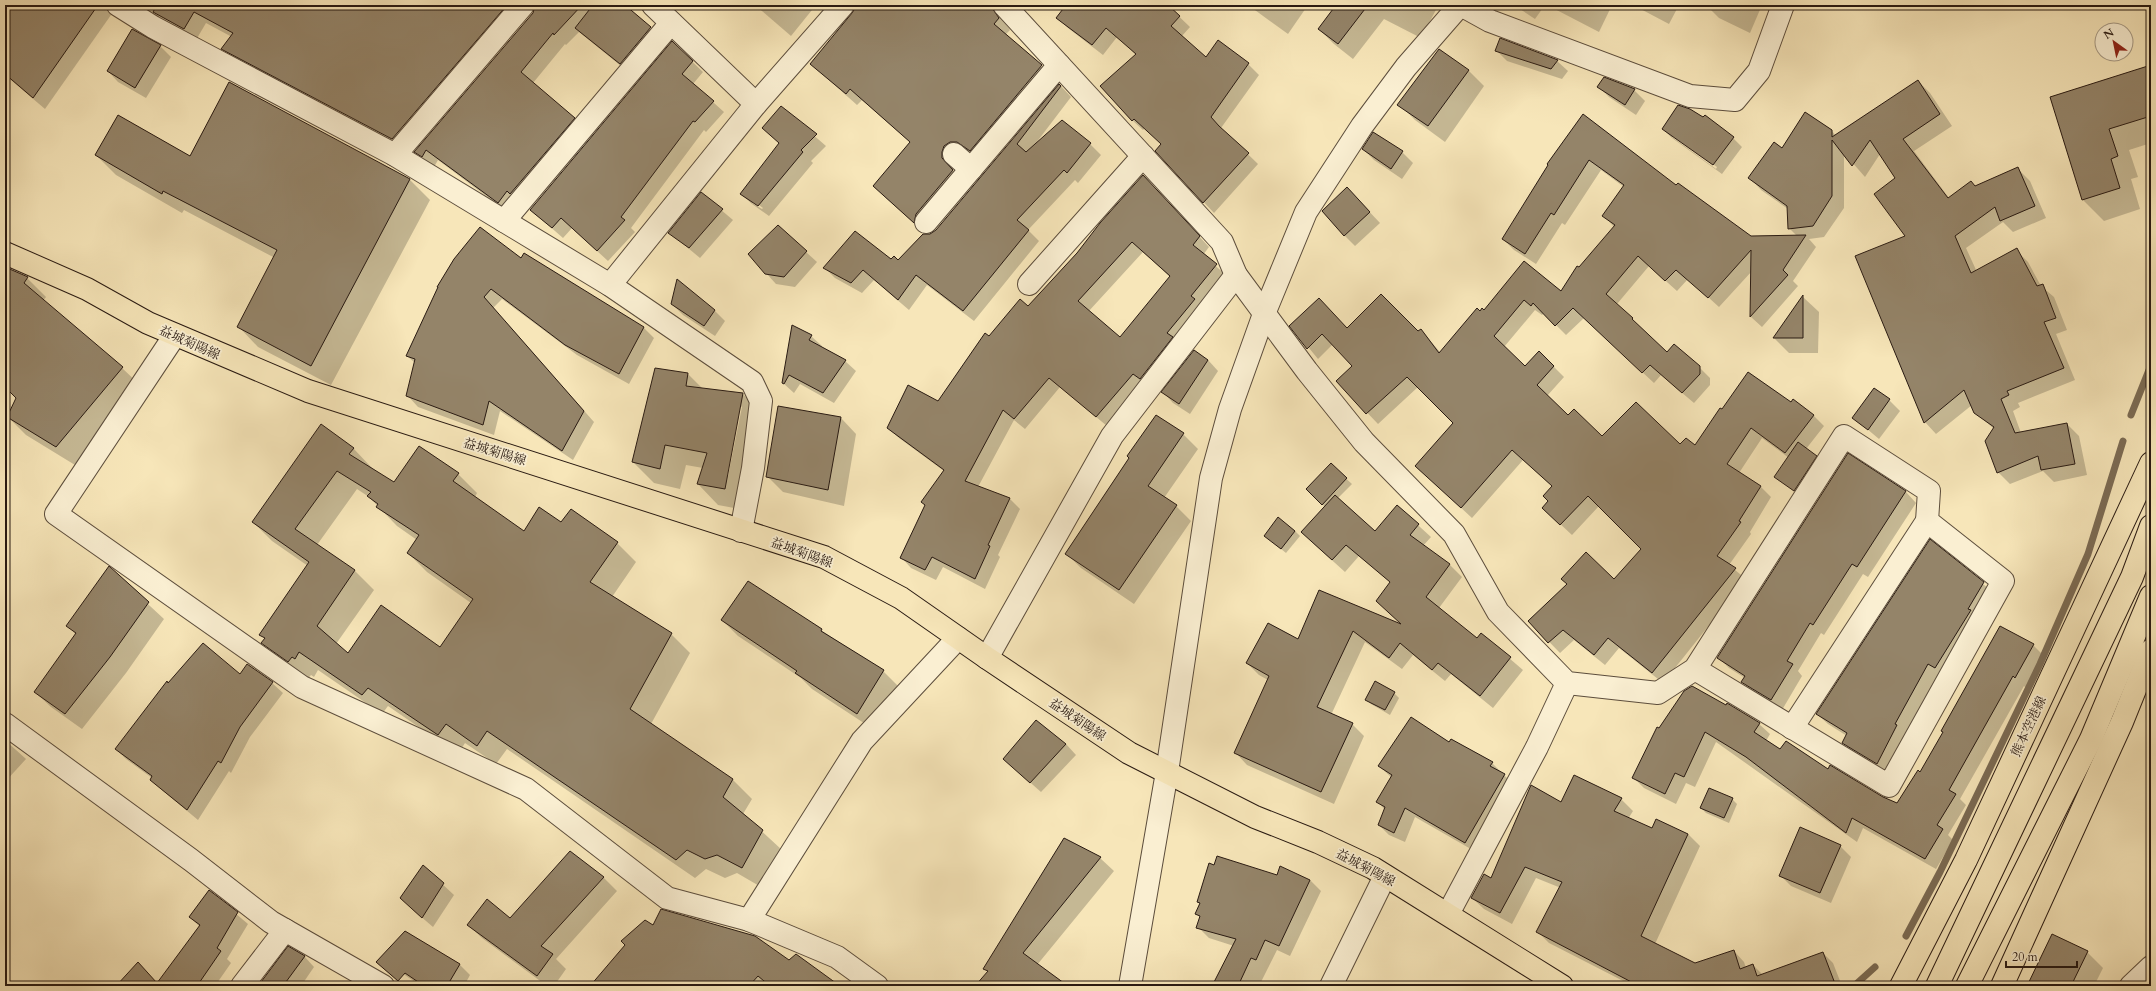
<svg xmlns="http://www.w3.org/2000/svg" width="2156" height="991" viewBox="0 0 2156 991" font-family="Cardo,'Noto Serif JP',serif">
  <rect width="100%" height="100%" fill="#f7e6b9"/>
  <filter id="stains"><feTurbulence type="fractalNoise" baseFrequency=".005" numOctaves="4"/><feColorMatrix values="0 0 0 0 .2 0 0 0 0 .09 0 0 0 0 .02 0 0 0 .5 -.17"/></filter>
  <radialGradient id="worn" r=".72"><stop offset=".6" stop-color="#630" stop-opacity="0"/><stop offset="1" stop-color="#630" stop-opacity=".3"/></radialGradient>
  <!-- shadow -->
  <g fill="#0003" fill-rule="evenodd">
    <polygon points="5,5 118,5 45,109 5,75"/>
    <polygon points="138,5 530,5 404,150 234,60 223,49 232,37 206,23 196,40"/>
    <polygon points="535,5 623,5 662,39 632,75 579,32 566,45 565,44 533,83 586,130 510,214 438,160 434,167 415,152 533,14"/>
    <polygon points="755,5 816,5 791,36"/>
    <polygon points="859,5 1011,5 1003,13 1003,20 1010,30 1005,35 1053,77 981,162 953,164 953,171 964,182 927,225 925,233 886,198 911,143 862,100 857,105 811,64"/>
    <polygon points="1021,5 1034,5 1029,11"/>
    <polygon points="1067,5 1167,5 1190,27 1181,37 1206,58 1248,64 1259,75 1221,128 1258,164 1214,213 1156,151 1162,145 1145,128 1143,130 1132,120 1136,55 1117,37 1103,55 1068,28 1058,18"/>
    <polygon points="1248,5 1308,5 1288,34"/>
    <polygon points="1337,5 1437,5 1438,6 1421,38 1384,19 1353,59 1334,44 1319,29"/>
    <polygon points="1514,5 1545,5 1535,19"/>
    <polygon points="1547,5 1612,5 1599,32"/>
    <polygon points="1633,5 1679,5 1669,24"/>
    <polygon points="1706,5 1762,5 1750,33 1719,18"/>
    <polygon points="133,30 160,46 171,57 146,98 118,82 108,71"/>
    <polygon points="672,42 703,72 693,84 724,112 706,132 704,130 631,228 635,232 608,261 572,228 563,238 531,210"/>
    <polygon points="1497,51 1557,61 1568,71 1562,79 1507,61"/>
    <polygon points="2151,66 2151,143 2129,150 2138,177 2131,179 2140,209 2104,221 2083,200 2051,97"/>
    <polygon points="1468,70 1484,86 1445,142 1415,120 1399,104"/>
    <polygon points="1918,81 1930,93 1952,126 1914,151 1949,198 2018,169 2030,181 2046,218 2013,232 2003,222 1966,248 1977,272 2016,250 2028,262 2041,286 2054,297 2067,330 2056,334 2075,380 2018,403 2020,407 2013,411 2021,433 2067,424 2079,436 2087,475 2054,482 2043,471 2010,484 1998,472 1994,429 1975,412 1972,405 1936,434 1925,422 1907,236 1896,178 1880,154 1865,177 1844,153 1844,208 1824,237 1809,239 1816,247 1793,281 1798,286 1762,327 1751,317 1752,271 1719,307 1688,279 1677,291 1649,266 1617,304 1667,354 1699,367 1710,378 1710,385 1694,403 1661,375 1654,383 1584,318 1566,335 1544,313 1542,315 1535,310 1504,347 1525,367 1539,352 1564,377 1547,396 1568,416 1602,437 1695,447 1722,410 1791,404 1813,415 1824,426 1806,449 1821,461 1799,495 1776,477 1789,458 1762,438 1739,473 1760,486 1771,497 1750,532 1751,534 1729,565 1746,579 1663,683 1619,648 1605,665 1574,640 1560,653 1529,621 1614,580 1642,549 1599,506 1572,535 1543,508 1550,501 1553,487 1523,460 1472,518 1416,466 1455,423 1418,387 1378,424 1337,381 1354,366 1333,344 1318,359 1291,326 1418,332 1421,330 1440,352 1480,312 1484,311 1524,262 1561,293 1614,227 1604,216 1624,187 1601,170 1565,225 1562,223 1536,264 1514,250 1503,239 1584,116 1677,187 1751,237 1797,236 1789,228 1788,209 1761,190 1750,178 1782,149 1832,131 1836,136"/>
    <polygon points="1060,85 1071,97 1036,143 1090,144 1101,155 1078,183 1075,180 1028,230 1039,241 974,321 927,285 909,310 874,280 862,293 835,278 825,268 898,261 936,231"/>
    <polygon points="1599,87 1634,90 1645,101 1636,115 1609,97"/>
    <path d="M781 107 826 146 811 161 813 163 769 216 752 204 741 194 780 144ZM752 200 763 208 762 209 752 203Z"/>
    <path d="M1663 129 1733 138 1742 147 1722 174 1672 138ZM1672 135 1717 167 1716 169 1672 137Z"/>
    <polygon points="1363,149 1402,152 1413,163 1402,179 1374,160"/>
    <polygon points="96,155 190,157 410,180 430,200 331,385 258,347 238,326 275,258 184,210 182,213 116,175"/>
    <path d="M1153 186 1209 247 1203 255 1226 275 1107 426 1060 387 1025 429 1014 420 978 487 1010 499 1020 509 998 555 1000 557 985 589 943 567 936 580 911 568 901 557 926 506 922 502 944 471 899 438 888 428 938 402 989 337 1028 307ZM1143 252 1170 277 1120 339 1088 312Z"/>
    <polygon points="1347,188 1380,223 1355,246 1344,235"/>
    <polygon points="701,193 733,220 700,258 670,233"/>
    <polygon points="806,252 817,262 795,287 776,284 766,273"/>
    <polygon points="522,260 643,327 654,338 629,384 577,355 502,299 493,308 594,422 573,460 500,411 494,435 418,407 408,396 415,363 407,356 439,288"/>
    <polygon points="5,267 27,278 46,297 43,301 122,368 141,386 75,465 26,435 8,417 17,398 5,386"/>
    <polygon points="1803,297 1819,312 1818,353 1789,353 1774,338"/>
    <polygon points="672,304 714,310 725,321 715,336 683,315"/>
    <polygon points="811,336 822,346 821,348 845,361 856,371 834,403 800,384 794,393 783,383"/>
    <polygon points="1194,352 1208,360 1218,371 1190,414 1173,403 1163,392"/>
    <path d="M656 369 688 374 703 389 743 394 764 415 745 510 718 505 698 484 703 468 686 465 680 489 654 483 633 462ZM740 406 742 407 728 476 727 474Z"/>
    <polygon points="1889,400 1900,411 1879,439 1854,418"/>
    <polygon points="841,418 856,434 844,506 783,492 767,476"/>
    <polygon points="1183,434 1198,449 1164,498 1176,506 1191,521 1134,604 1081,568 1066,553"/>
    <path d="M419 447 458 474 477 493 475 497 524 532 562 523 571 510 617 543 636 562 612 597 671 634 690 653 651 724 733 780 752 799 743 814 782 850 761 887 737 873 725 878 706 869 695 878 507 749 496 764 465 743 458 754 388 706 382 714 318 670 314 677 311 675 307 680 282 662 263 643 265 639 261 634 308 566 272 541 253 522 353 448 372 468 371 469 394 483ZM357 489 369 497 397 526 417 540 408 553 427 572 471 603 440 648 348 654 336 644 374 590 355 571 317 545Z"/>
    <polygon points="1848,455 1906,492 1916,503 1868,577 1863,574 1824,635 1821,633 1798,671 1802,676 1782,710 1753,692 1742,682 1745,678 1729,668 1718,657"/>
    <polygon points="1331,465 1352,484 1338,498 1375,532 1397,506 1431,537 1423,546 1450,565 1462,577 1439,608 1477,639 1481,634 1523,670 1493,708 1451,674 1445,681 1413,655 1402,669 1365,642 1331,715 1352,724 1364,736 1334,804 1247,765 1235,752 1268,680 1259,675 1247,663 1298,641 1320,591 1403,626 1391,583 1359,556 1345,572 1314,544 1325,507 1307,489"/>
    <polygon points="1295,531 1300,536 1286,553 1265,536"/>
    <polygon points="1930,541 1994,593 1946,678 1939,674 1905,735 1887,774 1854,753 1843,743 1847,736 1828,724 1817,714"/>
    <polygon points="109,568 164,619 126,673 82,729 51,707 35,692 76,635 68,626"/>
    <polygon points="722,620 821,630 883,671 899,687 873,729 812,689 801,678 738,636"/>
    <polygon points="2033,645 2044,656 2026,688 2024,686 1960,799 1966,805 1948,835 1953,840 1936,869 1863,828 1857,842 1716,742 1695,787 1686,783 1676,804 1644,788 1634,778 1657,729 1759,724 1770,734 1766,741 1781,750 1829,770 1898,804 1920,773"/>
    <polygon points="240,676 272,683 283,693 250,737 231,773 229,771 198,820 162,790 151,779 152,778 126,759 116,749 169,684"/>
    <polygon points="1394,693 1399,698 1390,715 1371,704 1366,699"/>
    <polygon points="5,740 26,759 5,782"/>
    <polygon points="1066,744 1076,755 1041,792 1015,769"/>
    <polygon points="1449,744 1492,763 1514,785 1476,852 1415,817 1405,842 1389,835 1379,825 1385,810 1378,802 1392,778 1379,766"/>
    <polygon points="1621,799 1633,811 1628,819 1652,829 1656,820 1688,834 1700,846 1655,944 1699,986 1633,986 1549,943 1537,931 1561,888 1536,878 1512,924 1484,909 1472,898 1492,879 1561,803"/>
    <polygon points="1732,799 1737,804 1729,823 1706,813 1701,808"/>
    <polygon points="1065,839 1100,858 1114,871 1037,965 1066,986 976,986 988,972 985,969"/>
    <polygon points="1840,846 1851,857 1831,903 1791,886 1780,875"/>
    <polygon points="1215,866 1277,876 1281,868 1310,880 1321,891 1290,956 1277,950 1259,986 1214,986 1234,946 1209,938 1198,927 1201,918 1197,914 1200,904 1198,902"/>
    <polygon points="424,867 454,895 433,927 412,909"/>
    <polygon points="603,877 617,891 556,959 566,969 554,986 547,986 482,938 468,925 510,919"/>
    <polygon points="209,891 248,924 227,959 231,963 215,986 117,986 157,984 200,927 190,917"/>
    <polygon points="662,910 754,937 789,962 838,986 594,986 653,927"/>
    <polygon points="405,933 460,965 470,975 464,986 421,986 393,967"/>
    <polygon points="1734,951 1744,962 1746,968 1753,965 1763,975 1823,953 1833,963 1842,986 1715,986"/>
    <polygon points="2087,952 2103,968 2094,986 2028,986"/>
    <polygon points="304,956 314,967 301,986 259,986"/>
    <polygon points="489,982 495,986 487,986"/>
  </g>
  <g fill="none" stroke-linecap="round" stroke-linejoin="round">
    <!-- stream -->
    <g stroke="#7b6b54" stroke-width="7">
      <polyline points="2131,415 2151,365"/>
      <polyline points="1906,936 1940,872 2040,664 2088,554 2123,441"/>
      <polyline points="1854,986 1875,967"/>
    </g>
  </g>
  <!-- building -->
  <g fill="#948469" stroke="#291a12" fill-rule="evenodd">
    <polygon points="5,5 98,5 33,98 5,74"/>
    <polygon points="157,5 507,5 392,139 221,49 233,33 194,12 184,29 153,12"/>
    <polygon points="535,5 582,5 554,35 553,33 521,72 575,118 510,194 507,191 498,203 426,150 422,157 414,152 533,13"/>
    <polygon points="593,5 625,5 651,27 620,64 575,28"/>
    <polygon points="857,5 990,5 999,18 994,24 1042,65 970,151 957,142 950,142 944,146 942,152 942,158 953,170 916,214 914,223 873,186 910,142 850,89 846,94 810,64 852,13"/>
    <polygon points="1066,5 1168,5 1180,16 1171,26 1206,57 1218,40 1249,63 1211,117 1219,126 1249,153 1203,203 1155,151 1161,144 1134,119 1132,121 1100,86 1136,54 1106,28 1092,45 1056,18"/>
    <polygon points="1336,5 1368,5 1338,44 1318,29"/>
    <polygon points="132,29 161,45 135,88 107,71"/>
    <polygon points="1500,38 1558,60 1551,69 1495,51"/>
    <polygon points="672,41 693,61 682,74 714,101 695,122 693,121 621,217 625,220 597,251 561,218 552,228 530,210"/>
    <polygon points="1439,49 1469,70 1428,126 1397,105"/>
    <polygon points="2151,65 2151,116 2109,129 2118,156 2111,159 2120,188 2082,200 2050,97"/>
    <polygon points="1604,77 1635,89 1625,105 1597,87"/>
    <polygon points="1918,80 1940,114 1903,139 1948,198 1971,181 1975,186 2018,167 2035,206 2000,221 1995,207 1955,236 1971,273 2017,248 2037,286 2043,284 2056,318 2044,322 2064,368 2007,391 2009,395 2001,399 2015,433 2067,423 2075,464 2041,470 2038,456 1997,473 1985,441 1994,427 1974,413 1964,390 1924,423 1855,256 1905,236 1874,194 1895,178 1870,140 1852,166 1832,140 1832,196 1813,226 1788,229 1787,206 1748,178 1774,142 1782,148 1805,112 1832,130 1832,137"/>
    <polygon points="229,82 410,179 311,366 237,327 277,250 163,191 162,194 95,155 118,115 190,156"/>
    <polygon points="1059,84 1061,86 1017,144 1026,152 1062,120 1091,143 1067,173 1064,170 1017,220 1029,230 963,311 916,275 898,300 863,270 851,283 823,268 855,231 891,259 894,256 898,260 923,234 930,234 936,230"/>
    <polygon points="1678,105 1690,109 1703,117 1705,115 1734,137 1713,165 1662,129"/>
    <polygon points="781,106 817,134 801,150 803,152 758,206 740,194 779,143 762,128"/>
    <polygon points="1583,114 1676,185 1678,183 1751,236 1806,235 1783,270 1788,275 1750,317 1751,250 1708,298 1676,270 1665,281 1638,256 1606,294 1633,318 1632,319 1667,352 1674,344 1700,366 1700,374 1682,393 1650,365 1642,373 1573,308 1555,326 1533,303 1531,306 1524,300 1494,336 1525,366 1539,351 1554,366 1537,385 1568,415 1574,409 1602,436 1636,402 1680,444 1686,438 1695,445 1720,408 1722,409 1748,372 1791,402 1793,399 1814,415 1785,453 1751,428 1727,464 1761,486 1739,521 1741,522 1717,556 1736,568 1652,673 1608,638 1594,655 1563,630 1548,643 1528,621 1567,584 1561,579 1586,552 1614,579 1641,549 1588,496 1560,525 1542,508 1548,501 1543,496 1552,486 1512,450 1461,508 1415,466 1453,423 1407,377 1366,414 1336,381 1352,366 1322,334 1307,349 1289,326 1319,298 1347,328 1381,294 1418,331 1421,329 1439,353 1477,308 1480,311 1482,308 1484,310 1524,261 1561,291 1577,266 1579,267 1615,225 1602,216 1624,185 1589,160 1554,215 1551,213 1525,254 1502,239 1548,165 1547,164"/>
    <polygon points="1373,132 1403,151 1391,169 1362,149"/>
    <path d="M1143 175 1200 236 1193 245 1217 264 1191 296 1195 299 1167 333 1173 337 1140 379 1133 374 1096 417 1049 378 1014 419 1003 410 965 481 1010 498 988 545 990 546 975 579 932 557 925 570 900 558 925 505 921 502 944 470 887 428 908 385 938 401 985 333 989 336 1020 299 1028 306 1077 253 1100 223ZM1132 242 1170 276 1120 337 1078 301Z"/>
    <polygon points="1347,187 1370,212 1344,236 1322,211"/>
    <polygon points="701,192 723,209 689,248 668,233"/>
    <polygon points="778,225 807,251 784,277 765,274 748,254"/>
    <polygon points="480,227 521,258 524,253 644,327 619,374 565,345 491,289 484,297 584,411 562,451 489,401 483,425 406,396 415,359 406,356 438,287 437,287 454,259"/>
    <polygon points="5,267 28,277 24,283 123,367 56,447 7,417 16,398 5,387"/>
    <polygon points="677,279 715,310 704,326 671,304"/>
    <polygon points="1803,295 1803,338 1773,338"/>
    <polygon points="792,325 812,335 809,340 846,360 823,393 789,375 784,384 782,383"/>
    <polygon points="1194,350 1208,360 1179,404 1161,392"/>
    <polygon points="655,368 688,373 686,386 743,393 725,489 697,484 707,453 665,445 660,469 632,462"/>
    <polygon points="1874,388 1890,399 1868,430 1852,418"/>
    <polygon points="778,406 841,417 828,490 766,477"/>
    <polygon points="1156,415 1184,433 1148,486 1177,505 1119,590 1065,554 1129,458 1127,456"/>
    <path d="M321 424 354 448 349 454 394 482 419 446 459 473 453 481 524 531 539 507 561 522 571 509 618 542 590 582 672 633 630 709 733 779 723 797 763 830 742 868 717 855 705 859 687 850 676 860 487 731 477 746 446 724 438 735 368 688 362 695 299 652 295 659 292 657 288 662 261 643 265 638 259 635 309 562 252 522ZM337 471 371 492 367 496 378 504 376 507 419 535 407 553 473 599 440 647 381 605 348 653 317 626 355 570 295 529Z"/>
    <polygon points="1798,442 1817,456 1794,491 1774,477"/>
    <polygon points="1848,453 1906,491 1857,567 1852,564 1813,625 1810,623 1787,661 1793,664 1771,700 1741,682 1745,676 1717,658"/>
    <polygon points="1331,463 1347,478 1322,505 1306,489"/>
    <polygon points="1335,495 1375,531 1397,505 1419,524 1410,535 1450,564 1426,597 1477,638 1481,633 1511,657 1480,696 1438,663 1432,670 1400,643 1389,658 1353,631 1317,707 1353,723 1321,792 1234,753 1269,676 1246,663 1268,623 1298,639 1319,590 1401,624 1376,601 1390,582 1346,545 1332,560 1301,532"/>
    <polygon points="1278,517 1295,531 1281,549 1264,536"/>
    <polygon points="1930,539 1984,582 1968,609 1971,610 1935,668 1928,664 1895,724 1897,725 1877,764 1842,743 1847,733 1816,714"/>
    <polygon points="109,566 149,602 110,657 65,714 34,692 76,633 66,626"/>
    <polygon points="748,581 822,629 821,631 884,670 857,714 795,673 797,671 721,620"/>
    <polygon points="2000,626 2034,644 2015,678 2013,676 1949,790 1956,794 1937,825 1943,829 1925,859 1852,818 1846,833 1746,757 1705,732 1684,777 1675,773 1665,794 1632,778 1657,727 1659,728 1684,691 1692,686 1726,705 1727,703 1760,723 1754,732 1780,749 1786,741 1828,769 1830,765 1883,797 1897,803 1918,770 1920,772 1943,732 1941,731"/>
    <polygon points="203,643 240,674 247,664 273,682 240,727 221,763 218,761 187,810 150,780 152,776 115,749 167,681 168,683"/>
    <polygon points="1375,681 1395,692 1385,710 1365,700"/>
    <polygon points="1411,717 1449,742 1451,739 1493,762 1490,766 1505,774 1465,843 1405,808 1394,833 1378,825 1385,807 1376,802 1392,775 1378,766"/>
    <polygon points="1036,720 1066,744 1030,783 1003,759"/>
    <polygon points="1574,775 1622,798 1614,811 1652,828 1656,819 1688,834 1641,936 1695,963 1734,950 1740,969 1753,964 1757,976 1823,952 1834,981 1821,986 1639,986 1536,932 1562,882 1525,867 1500,913 1471,898 1484,874 1491,878 1531,785 1561,802"/>
    <polygon points="1709,788 1733,798 1724,818 1700,808"/>
    <polygon points="1800,827 1841,845 1820,893 1779,876"/>
    <polygon points="1064,838 1101,857 1023,953 1068,986 975,986 988,971 983,969"/>
    <polygon points="570,851 604,877 541,946 553,954 537,976 467,925 487,899 510,918"/>
    <polygon points="1217,856 1277,875 1280,866 1310,880 1279,946 1265,940 1256,960 1251,958 1238,986 1212,986 1236,939 1196,928 1200,916 1195,914 1200,903 1197,902 1209,863 1214,865"/>
    <polygon points="423,865 444,883 422,918 400,898"/>
    <polygon points="209,890 238,912 217,948 221,951 197,986 116,986 138,962 157,983 200,925 189,917"/>
    <polygon points="661,909 755,936 789,960 796,954 840,986 770,986 758,976 749,986 590,986 625,945 621,941 645,920 653,925"/>
    <polygon points="405,931 460,964 447,986 424,986 405,973 398,981 376,962"/>
    <polygon points="2052,934 2088,951 2071,986 2027,986"/>
    <polygon points="288,946 305,956 283,986 258,986"/>
  </g>
  <g fill="none" stroke-linecap="round" stroke-linejoin="round">
    <defs>
      <g id="minor">
        <polyline points="118,5 153,27 395,155 610,285 752,382 761,401 753,468 741,531"/>
        <polyline points="653,5 756,104"/>
        <polyline points="1004,5 1222,242 1236,275 1307,371 1364,442 1454,534 1498,612 1567,683 1658,693 1695,669 1844,436 1929,491 1927,521 2003,581 1889,786 1695,669"/>
        <polyline points="1461,5 1490,21 1690,96 1735,100 1759,71 1783,5"/>
        <polyline points="954,154 971,169"/>
        <polyline points="395,155 523,5"/>
        <polyline points="504,221 671,23"/>
        <polyline points="926,222 1059,65"/>
        <polyline points="1029,284 1143,156"/>
        <polyline points="610,285 756,104 843,5"/>
        <polyline points="175,335 56,514 302,687 526,789 667,898 749,920 862,741 958,638"/>
        <polyline points="987,658 1112,436 1236,275"/>
        <polyline points="5,724 191,860 271,922 383,986"/>
        <polyline points="1792,728 1927,521"/>
        <polyline points="1448,914 1537,747 1567,683"/>
        <polyline points="749,920 837,957 877,986"/>
        <polyline points="242,986 285,930"/>
        <polyline points="1130,986 1167,772 1211,478 1230,409 1264,314 1306,212 1362,126 1406,67 1460,5"/>
        <polyline points="1331,986 1385,876"/>
        <polyline points="2131,986 2151,967"/>
      </g>
      <g id="major">
        <polyline points="5,253 87,289 148,323 308,391 824,557 901,598 987,658 1129,753 1255,817 1318,842 1373,868 1562,986"/>
        <polyline points="1901,986 1966,860 2151,463"/>
        <polyline points="1937,986 2132,577 2151,526"/>
        <polyline points="1967,986 2091,739 2151,596"/>
        <polyline points="2002,986 2122,722 2151,650"/>
      </g>
    </defs>
    <!-- minor casing -->
    <use href="#minor" stroke="#5c4d3c" stroke-width="24"/>
    <!-- major casing -->
    <use href="#major" stroke="#291a12" stroke-width="24"/>
    <!-- minor -->
    <use href="#minor" stroke="#faefd2" stroke-width="22"/>
    <!-- major -->
    <use href="#major" stroke="#f7e6b9" stroke-width="22"/>
  </g>
  <g text-anchor="middle" stroke-width="3.5" stroke-linejoin="round" paint-order="stroke">
    <!-- street labels -->
    <g font-size="13" fill="#291a12" stroke="#faefd2">
      <text transform="translate(190 342) rotate(24)" y="5">益城菊陽線</text>
      <text transform="translate(495 451) rotate(17)" y="5">益城菊陽線</text>
      <text transform="translate(802 552) rotate(20)" y="5">益城菊陽線</text>
      <text transform="translate(1078 719) rotate(34)" y="5">益城菊陽線</text>
      <text transform="translate(2028 726) rotate(-65)" y="5">熊本空港線</text>
      <text transform="translate(1366 867) rotate(28)" y="5">益城菊陽線</text>
    </g>
  </g>
  <!-- margin -->
  <rect width="2156" height="991" fill="none" stroke="#f7e6b9" stroke-width="20"/>
  <rect x="6" y="6" width="2144" height="979" fill="none" stroke="#291a12" stroke-width="2"/>
  <rect x="10" y="10" width="2136" height="971" fill="none" stroke="#291a12"/>
  <!-- north arrow -->
  <g transform="translate(2114 42) rotate(327)"><circle r="19" fill="#faefd2" stroke="#a69a85"/>
  <path d="M0-3L7 15L0 10L-7 15Z" fill="#8f2418"/>
  <text y="-6" font-size="11" font-weight="bold" text-anchor="middle" fill="#291a12">N</text>
  </g>
  <!-- scale -->
  <path d="M2006 961v6h71v-6" fill="none" stroke="#291a12" stroke-width="2"/>
  <text x="2012" y="961" font-size="12" fill="#291a12" stroke="#faefd2" stroke-width="3" paint-order="stroke">20 m</text>
  <rect width="100%" height="100%" filter="url(#stains)"/>
  <rect width="100%" height="100%" fill="url(#worn)"/>
</svg>
